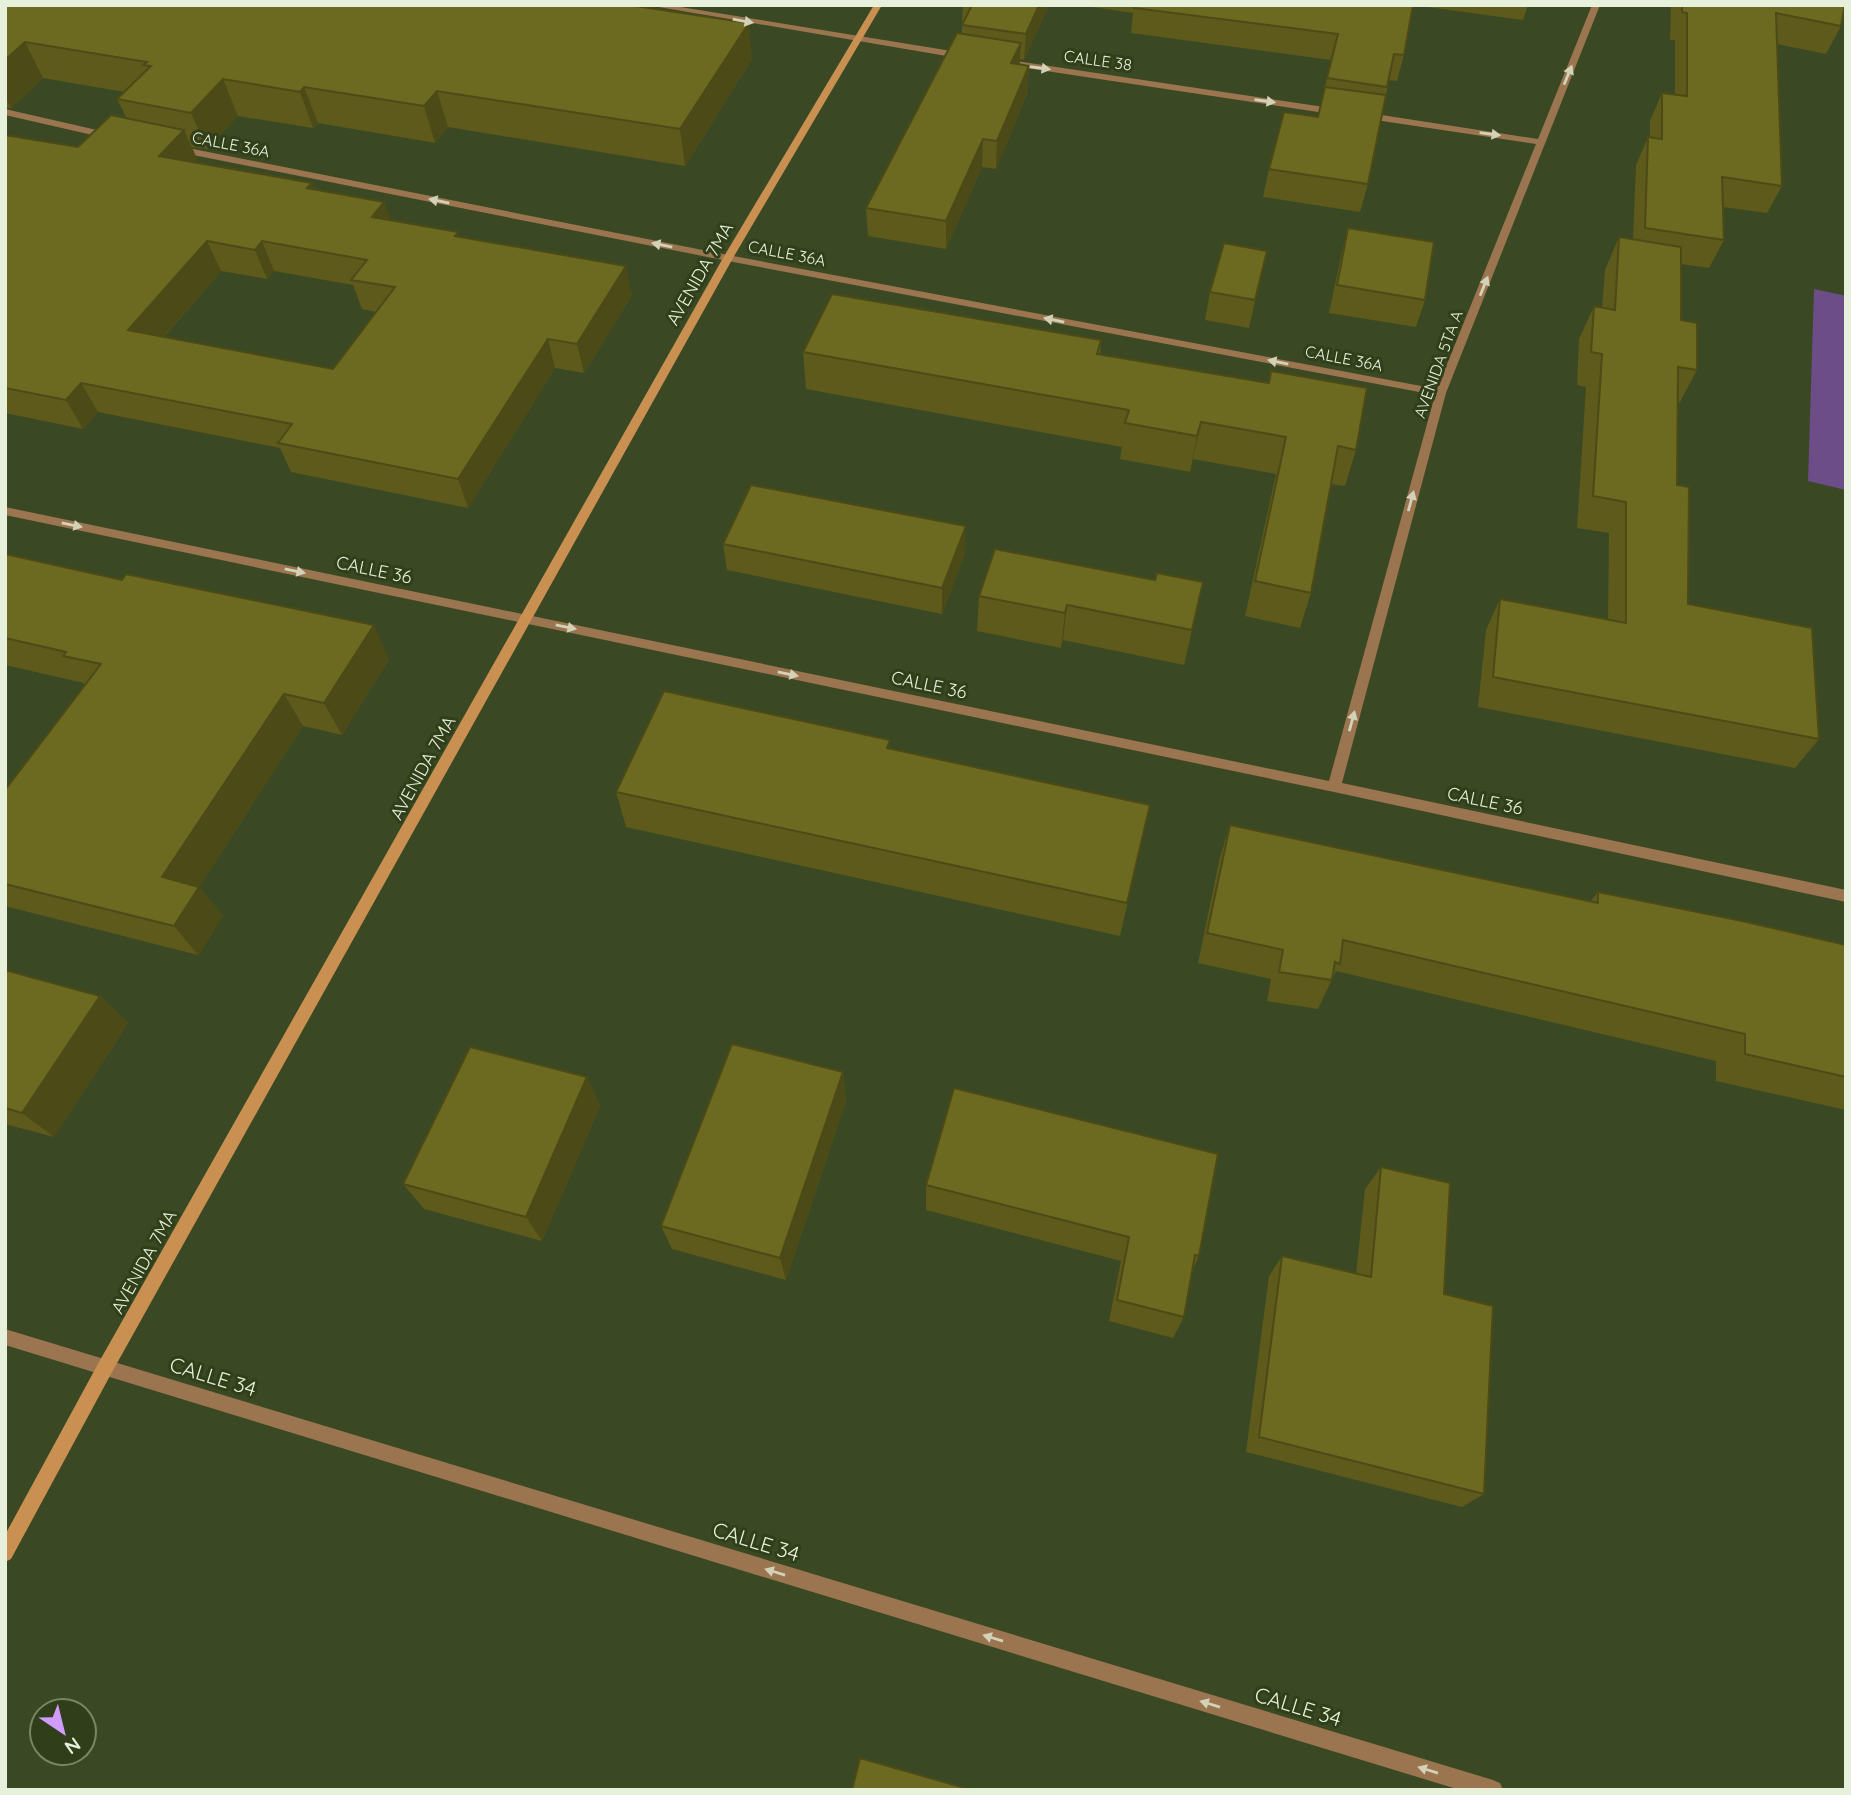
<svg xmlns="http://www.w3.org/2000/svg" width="1851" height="1795" viewBox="0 0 1851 1795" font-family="Quicksand,sans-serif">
  <rect width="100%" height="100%" fill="#3a4923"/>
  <!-- green -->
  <polygon fill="#6c4d88" points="1814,289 1846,296 1846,490 1808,481"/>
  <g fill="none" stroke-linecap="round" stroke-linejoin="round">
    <!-- street -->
    <g fill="#9a754f" fill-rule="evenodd">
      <polygon points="647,5 668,5 964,53 968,56 964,59"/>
      <polygon points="1592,5 1600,5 1446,393 1342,783 1846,890 1846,902 1334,792 5,515 5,507 1329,781 1435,395 728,261 178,152 173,149 178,146 728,255 1437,389 1536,144 1362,118 1357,115 1362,112 1538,139"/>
      <polygon points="1002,59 1338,109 1343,112 1338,115 999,64 998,62"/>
      <polygon points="5,109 110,133 115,136 110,139 5,115"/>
      <polygon points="5,1329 1493,1780 1500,1783 1503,1790 1460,1790 5,1345"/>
    </g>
    <!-- secondary -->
    <polygon fill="#c99051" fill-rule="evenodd" points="874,5 882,5 733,258 111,1374 11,1559 5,1562 5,1535 99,1362 723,258"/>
  </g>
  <!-- wall -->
  <g fill="#5d5a1c" fill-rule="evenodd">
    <path d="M5 5 752 59 685 166 448 127 435 143 318 123 313 128 238 116 207 149 192 147 197 159 194 163 314 190 384 202 390 220 459 237 632 295 584 373 555 368 468 508 291 472 280 448 98 412 83 429 5 413V135L78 147 127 119 117 99 125 92 43 78 11 108 5 107ZM221 271 267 279 274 271 353 285 362 309 376 312 333 369 164 337Z"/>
    <polygon points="963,5 1049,5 1024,60 1020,59 1020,65 1029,66 1027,94 996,169 982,167 946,249 868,236 866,208 962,34 962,25 964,22 962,21"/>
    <polygon points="1079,5 1528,5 1523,20 1413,5 1404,55 1397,81 1389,80 1368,184 1360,212 1263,197 1269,169 1318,117 1331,60 1131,33 1133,13"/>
    <polygon points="1671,5 1845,5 1841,26 1826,54 1777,44 1782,186 1767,213 1723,207 1724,240 1709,268 1681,264 1681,320 1697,370 1680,402 1678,402 1677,485 1688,604 1819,739 1795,768 1478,707 1486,630 1500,599 1608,620 1609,533 1577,528 1586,387 1577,385 1579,339 1594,306 1602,308 1605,270 1619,237 1633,239 1636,165 1648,137 1650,137 1650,121 1662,93 1675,95 1675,40 1670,40"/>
    <polygon points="1348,228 1425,300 1416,327 1329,313 1341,256"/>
    <polygon points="1261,278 1249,328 1205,320 1210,292"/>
    <polygon points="1101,340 1100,354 1356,450 1345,486 1331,484 1311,593 1300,628 1245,616 1276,474 1193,459 1190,472 1120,459 1122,447 806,389 803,352"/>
    <polygon points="723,544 965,553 942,614 727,570"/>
    <polygon points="5,554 389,659 342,735 303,726 199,887 223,916 198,955 5,906 5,790 85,685 84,683 5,665"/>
    <polygon points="1155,580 1203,582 1184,665 1063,640 1061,648 977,631 979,596"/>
    <polygon points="616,792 1150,805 1120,936 626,827"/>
    <polygon points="1230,825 1590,902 1598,892 1846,945 1846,1110 1716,1081 1716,1061 1336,971 1318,1009 1267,1001 1271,979 1198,963 1220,857"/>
    <polygon points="5,970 100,996 128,1023 54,1137 5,1124"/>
    <polygon points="843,1072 846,1101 786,1280 672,1249 661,1226"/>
    <polygon points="587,1077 600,1106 542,1241 424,1209 403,1184"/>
    <polygon points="1381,1167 1444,1294 1484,1494 1462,1507 1246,1452 1269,1276 1282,1256 1356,1274 1365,1189"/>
    <polygon points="926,1185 1199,1256 1193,1269 1184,1317 1173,1338 1109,1321 1121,1261 926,1210"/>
  </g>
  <!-- shaded-wall -->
  <g fill="#4c4a16">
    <polygon points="1039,5 1049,5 1024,60 1026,34"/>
    <polygon points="749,23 752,59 685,166 680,129"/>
    <polygon points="25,42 43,78 11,108 5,97 5,60"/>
    <polygon points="1021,43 1019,70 1011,63"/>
    <polygon points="1029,66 1027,94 996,169 997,141"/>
    <polygon points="223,79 238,116 207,149 191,113"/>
    <polygon points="304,87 318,123 313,128 300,92"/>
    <polygon points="437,91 448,127 435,143 424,106"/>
    <polygon points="184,130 197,159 172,186 159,156"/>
    <polygon points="983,139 982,167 946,249 946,221"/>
    <polygon points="312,183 323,212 307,188"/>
    <polygon points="384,202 394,231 372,217"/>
    <polygon points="207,241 221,271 144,359 128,330"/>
    <polygon points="262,241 274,271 267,279 255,250"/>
    <polygon points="1267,251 1261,278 1249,328 1255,300"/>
    <polygon points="626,266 632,295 584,373 577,344"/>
    <polygon points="548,339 555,368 468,508 458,479"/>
    <polygon points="81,383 98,412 83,429 66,400"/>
    <polygon points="1201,422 1193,459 1190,472 1197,436"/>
    <polygon points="966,526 965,553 942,614 942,588"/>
    <polygon points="1067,605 1063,640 1061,648 1065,613"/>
    <polygon points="374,625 389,659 342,735 324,703"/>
    <polygon points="284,694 303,726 186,907 162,877"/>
    <polygon points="199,887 223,916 198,955 174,926"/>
    <polygon points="100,996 128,1023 54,1137 22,1113"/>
    <polygon points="843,1072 846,1101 786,1280 780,1258"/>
    <polygon points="587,1077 600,1106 542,1241 526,1217"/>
  </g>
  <!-- building -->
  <g fill="#6c6920" stroke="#4c4a16" stroke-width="2" fill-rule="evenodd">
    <polygon points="5,5 629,5 749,23 680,129 437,91 424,106 304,87 300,92 223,79 191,113 117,99 151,66 143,65 147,62 25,42 5,60"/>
    <polygon points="972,5 1039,5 1026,34 962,25"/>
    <polygon points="1135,5 1413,5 1404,55 1394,54 1387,87 1327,78 1338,34 1134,8"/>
    <polygon points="1682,5 1845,5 1841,26 1776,13 1782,186 1722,177 1724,240 1645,228 1648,137 1662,139 1662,93 1687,96 1687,13 1682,12"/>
    <polygon points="957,33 1021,43 1011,63 1029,66 997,141 983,139 946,221 866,208"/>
    <polygon points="1325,87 1386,95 1368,184 1269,169 1284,112 1318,117"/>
    <path d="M111 115 184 130 159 156 312 183 307 188 384 202 372 217 458 232 455 236 626 266 577 344 548 339 458 479 278 443 292 424 81 383 66 400 5 388V135L78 147ZM207 241 255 250 262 241 367 260 351 280 395 287 333 369 128 330Z"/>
    <polygon points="1348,228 1434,242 1425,300 1337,285"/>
    <polygon points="1619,237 1681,247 1681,320 1697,323 1697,370 1678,367 1677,485 1689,487 1688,604 1812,628 1819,739 1493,677 1500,599 1626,623 1626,502 1593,496 1602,354 1591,352 1594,306 1615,310"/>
    <polygon points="1224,243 1267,251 1255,300 1210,292"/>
    <polygon points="832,294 1101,340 1097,354 1269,383 1271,371 1367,388 1356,450 1338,446 1311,593 1255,581 1286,437 1201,422 1197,436 1125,423 1129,410 803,352"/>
    <polygon points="751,485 966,526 942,588 723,544"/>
    <polygon points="995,549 1155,580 1157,573 1203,582 1192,630 1067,605 1065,613 979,596"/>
    <polygon points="5,554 122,580 126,574 374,625 324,703 284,694 162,877 199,887 174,926 5,884 5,790 101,664 63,656 66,652 5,638"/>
    <polygon points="664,691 890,740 887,748 1150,805 1127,903 616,792"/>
    <polygon points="1230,825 1598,903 1598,892 1742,921 1846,945 1846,1077 1745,1054 1745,1034 1343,940 1340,964 1335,962 1332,980 1279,972 1283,950 1207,933"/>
    <polygon points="5,970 100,996 22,1113 5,1108"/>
    <polygon points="732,1044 843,1072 780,1258 661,1226"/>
    <polygon points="470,1047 587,1077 526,1217 403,1184"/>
    <polygon points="954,1088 1218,1154 1199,1256 1195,1255 1184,1317 1117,1300 1129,1237 926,1185"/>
    <polygon points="1381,1167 1450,1183 1444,1294 1493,1306 1484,1494 1259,1437 1282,1256 1371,1277"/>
    <polygon points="860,1758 972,1790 852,1790"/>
  </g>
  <!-- one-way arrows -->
  <defs><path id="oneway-solid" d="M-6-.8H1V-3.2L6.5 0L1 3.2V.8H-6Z" transform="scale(1.75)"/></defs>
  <g fill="#d3d1b7">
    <use href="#oneway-solid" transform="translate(743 21) rotate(10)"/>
    <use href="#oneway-solid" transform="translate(1040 68) rotate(8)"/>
    <use href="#oneway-solid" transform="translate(1568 75) rotate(-68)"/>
    <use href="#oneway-solid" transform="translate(1265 101) rotate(8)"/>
    <use href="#oneway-solid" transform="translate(1490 134) rotate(8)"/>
    <use href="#oneway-solid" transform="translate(439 201) rotate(-169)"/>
    <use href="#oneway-solid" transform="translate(662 245) rotate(-169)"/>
    <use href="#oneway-solid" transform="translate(1484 286) rotate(-68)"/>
    <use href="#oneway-solid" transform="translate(1054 320) rotate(-169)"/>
    <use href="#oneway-solid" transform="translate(1278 362) rotate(-169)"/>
    <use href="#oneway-solid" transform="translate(1411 501) rotate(-75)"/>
    <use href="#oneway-solid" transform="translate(72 525) rotate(12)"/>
    <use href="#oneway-solid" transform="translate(295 571) rotate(12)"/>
    <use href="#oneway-solid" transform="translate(566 627) rotate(12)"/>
    <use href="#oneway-solid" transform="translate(788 674) rotate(12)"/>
    <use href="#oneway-solid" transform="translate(1352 721) rotate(-75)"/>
    <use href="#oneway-solid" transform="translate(775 1572) rotate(-163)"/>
    <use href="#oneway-solid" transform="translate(993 1638) rotate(-163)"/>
    <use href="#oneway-solid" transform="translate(1210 1704) rotate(-163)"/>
    <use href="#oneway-solid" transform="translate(1428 1770) rotate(-163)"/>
  </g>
  <g text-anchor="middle" stroke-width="6" stroke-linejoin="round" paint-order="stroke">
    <!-- far-street labels -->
    <g font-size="16" fill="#e6f0da" stroke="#303f19">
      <text transform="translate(1098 60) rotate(8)" y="6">CALLE 38</text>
      <text transform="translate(231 144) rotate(11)" y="6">CALLE 36A</text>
      <text transform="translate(787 253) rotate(11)" y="6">CALLE 36A</text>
      <text transform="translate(1344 358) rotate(11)" y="6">CALLE 36A</text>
      <text transform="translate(1438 364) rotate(-70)" y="6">AVENIDA 5TA A</text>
    </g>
    <!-- street labels -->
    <g font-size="18" fill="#e6f0da" stroke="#303f19">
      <text transform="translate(700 274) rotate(-60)" y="6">AVENIDA 7MA</text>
      <text transform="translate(374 570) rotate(12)" y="6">CALLE 36</text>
      <text transform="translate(929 685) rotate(12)" y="6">CALLE 36</text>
      <text transform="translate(423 768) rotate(-61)" y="6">AVENIDA 7MA</text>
      <text transform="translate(1485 801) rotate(12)" y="6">CALLE 36</text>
      <text transform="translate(144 1262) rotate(-61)" y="6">AVENIDA 7MA</text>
    </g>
    <!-- near-street labels -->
    <g font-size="21" fill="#e6f0da" stroke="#303f19">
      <text transform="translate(213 1377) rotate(17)" y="7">CALLE 34</text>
      <text transform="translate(756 1542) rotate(17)" y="7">CALLE 34</text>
      <text transform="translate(1298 1707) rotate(17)" y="7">CALLE 34</text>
    </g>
  </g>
  <!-- border -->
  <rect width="1851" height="1795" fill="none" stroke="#e6f0da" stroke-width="14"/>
  <!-- north arrow -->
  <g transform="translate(63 1732) rotate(145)"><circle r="33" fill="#303f19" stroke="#798666" stroke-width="2"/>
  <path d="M0-5L12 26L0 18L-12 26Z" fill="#d09dff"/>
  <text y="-10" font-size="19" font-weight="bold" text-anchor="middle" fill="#e6f0da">N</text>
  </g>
</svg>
